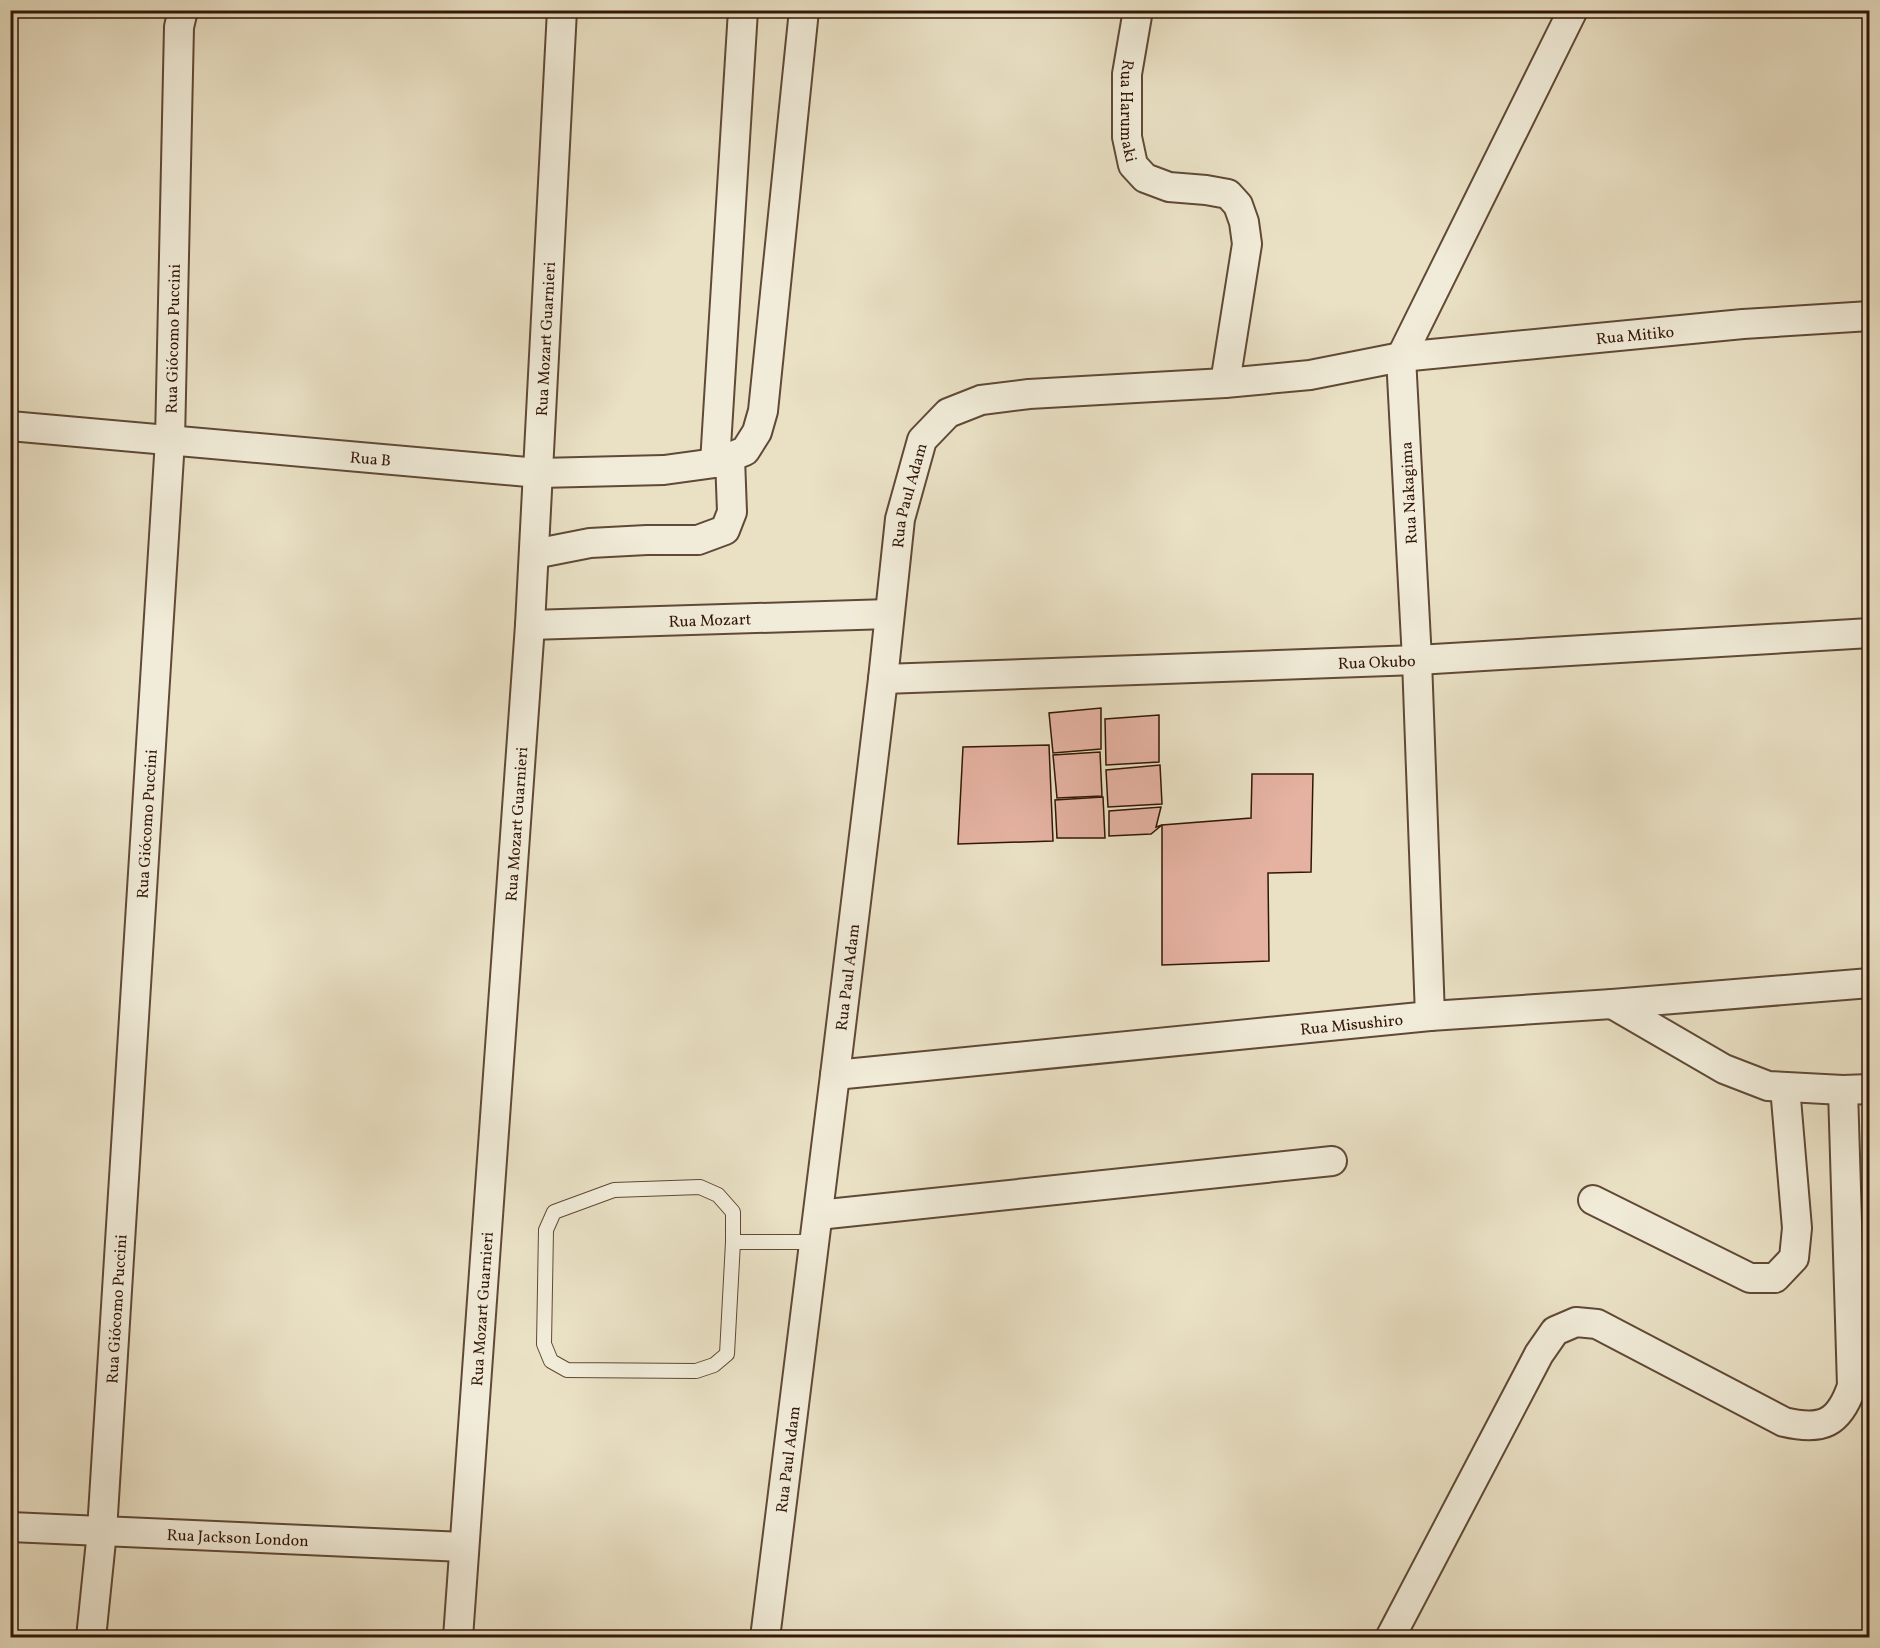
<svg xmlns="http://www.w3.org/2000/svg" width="1880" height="1648" viewBox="0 0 1880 1648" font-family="Vollkorn,serif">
  <rect width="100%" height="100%" fill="#eae1c5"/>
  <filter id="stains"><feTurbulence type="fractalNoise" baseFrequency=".00333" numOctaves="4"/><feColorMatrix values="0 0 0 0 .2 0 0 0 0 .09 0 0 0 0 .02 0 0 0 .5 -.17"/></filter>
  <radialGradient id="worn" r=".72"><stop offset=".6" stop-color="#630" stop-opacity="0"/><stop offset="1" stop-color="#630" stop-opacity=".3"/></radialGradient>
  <!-- building -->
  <g fill="#e5b2a2" stroke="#321606" stroke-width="1.5">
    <polygon points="1101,708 1101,749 1053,753 1049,713"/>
    <polygon points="1159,715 1159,762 1106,765 1105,719"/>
    <polygon points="1049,745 1053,841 958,844 963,747"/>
    <polygon points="1100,752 1102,796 1057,798 1053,755"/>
    <polygon points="1160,765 1162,804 1108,807 1106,770"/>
    <polygon points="1252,774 1313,774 1311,872 1268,873 1269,961 1162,965 1162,825 1251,818"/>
    <polygon points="1103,797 1105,838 1057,838 1055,800"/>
    <polygon points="1161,807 1156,827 1162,825 1151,834 1109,836 1109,811"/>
  </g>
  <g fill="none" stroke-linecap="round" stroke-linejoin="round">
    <defs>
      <g id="service">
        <polygon points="700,1187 718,1195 733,1212 733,1242 727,1354 714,1365 696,1371 567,1370 551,1361 544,1344 546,1230 554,1212 614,1190"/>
        <polyline points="733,1242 814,1242"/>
      </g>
      <g id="minor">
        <path id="s1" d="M1138 10 1127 74V137L1133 165 1145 178 1169 187 1206 190 1228 194 1238 205 1244 222 1247 244 1225 383"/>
        <path id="s2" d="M10 426 539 473 664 470 715 463 745 451 757 432 763 411 804 10"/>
        <polyline points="715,463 743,10"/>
        <polyline points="534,554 590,543 647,540 698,540 725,530 732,512 730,458"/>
        <path id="s3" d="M530 625 889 614"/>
        <path id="s4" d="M883 679 1417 660 1870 633"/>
        <polyline points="1612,1004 1724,1069 1768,1086 1843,1090 1870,1089"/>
        <polyline points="1430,1016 1417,660 1401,357 1573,10"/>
        <path id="s5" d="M835 1075 1430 1016 1612 1004 1870 983"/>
        <polyline points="1593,1200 1750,1278 1775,1278 1794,1258 1797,1228 1785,1087"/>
        <polyline points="818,1215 1332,1161"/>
        <path id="s6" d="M10 1527 464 1547"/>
        <path id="s7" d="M91 1638 102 1531 170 440 179 27 183 10"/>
        <path id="s8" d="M458 1638 530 625 562 10"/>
        <path id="s9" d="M765 1638 835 1075 883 679 900 519 922 440 948 413 981 400 1029 394 1225 383 1310 375 1401 357 1743 324 1870 316"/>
        <path d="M1390 1638 1539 1354 1555 1331 1576 1322 1597 1324 1784 1422C1822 1431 1839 1424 1852 1386L1843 1090"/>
      </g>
    </defs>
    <!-- service casing -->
    <use href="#service" stroke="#604936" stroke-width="16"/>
    <!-- minor casing -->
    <use href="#minor" stroke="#604936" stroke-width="32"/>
    <!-- service -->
    <use href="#service" stroke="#f1ecd9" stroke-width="14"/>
    <!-- minor -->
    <use href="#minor" stroke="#f1ecd9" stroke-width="28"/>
  </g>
  <g text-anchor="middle" stroke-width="4.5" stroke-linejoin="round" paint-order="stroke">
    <!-- street labels -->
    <g font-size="16" fill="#321606" stroke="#f1ecd9">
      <text dy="6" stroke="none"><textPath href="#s1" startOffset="102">Rua Harumaki</textPath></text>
      <text dy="6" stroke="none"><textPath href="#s9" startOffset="1940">Rua Mitiko</textPath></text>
      <text dy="6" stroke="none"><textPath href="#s7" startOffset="1302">Rua Giócomo Puccini</textPath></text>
      <text dy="6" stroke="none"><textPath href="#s8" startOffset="1302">Rua Mozart Guarnieri</textPath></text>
      <text dy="6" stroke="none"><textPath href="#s2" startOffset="362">Rua B</textPath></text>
      <text transform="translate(1408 493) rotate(-93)" y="6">Rua Nakagima</text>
      <text dy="6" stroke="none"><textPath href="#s9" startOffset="1152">Rua Paul Adam</textPath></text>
      <text dy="6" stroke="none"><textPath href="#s3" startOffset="180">Rua Mozart</textPath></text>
      <text dy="6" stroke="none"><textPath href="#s4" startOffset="494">Rua Okubo</textPath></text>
      <text dy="6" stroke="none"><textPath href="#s7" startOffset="816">Rua Giócomo Puccini</textPath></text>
      <text dy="6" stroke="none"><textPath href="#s8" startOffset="816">Rua Mozart Guarnieri</textPath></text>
      <text dy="6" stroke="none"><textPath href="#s9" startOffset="666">Rua Paul Adam</textPath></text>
      <text dy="6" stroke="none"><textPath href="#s5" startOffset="519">Rua Misushiro</textPath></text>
      <text dy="6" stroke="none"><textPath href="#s7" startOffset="330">Rua Giócomo Puccini</textPath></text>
      <text dy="6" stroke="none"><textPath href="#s8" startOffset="330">Rua Mozart Guarnieri</textPath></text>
      <text dy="6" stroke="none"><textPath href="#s9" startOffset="180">Rua Paul Adam</textPath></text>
      <text dy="6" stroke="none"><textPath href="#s6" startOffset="228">Rua Jackson London</textPath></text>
    </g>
  </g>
  <!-- margin -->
  <rect width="1880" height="1648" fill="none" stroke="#eae1c5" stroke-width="36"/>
  <rect x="12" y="12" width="1856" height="1624" fill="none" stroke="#321606" stroke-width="3"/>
  <rect x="18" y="18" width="1844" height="1612" fill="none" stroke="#321606" stroke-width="1.5"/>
  <rect width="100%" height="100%" filter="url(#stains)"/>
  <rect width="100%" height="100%" fill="url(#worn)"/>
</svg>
